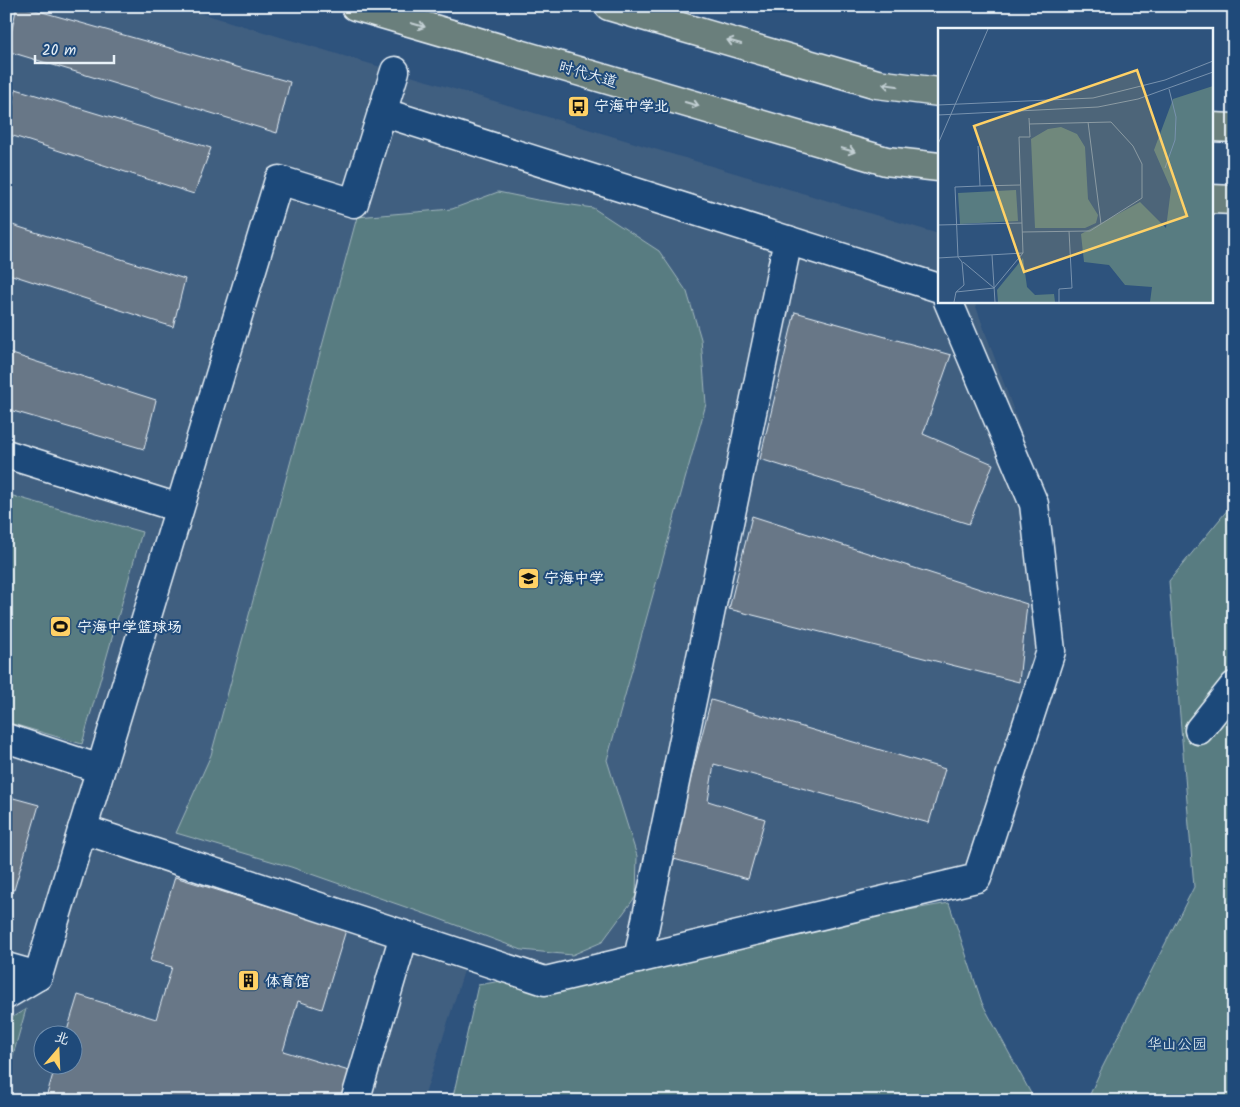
<svg xmlns="http://www.w3.org/2000/svg" width="1240" height="1107" viewBox="0 0 1240 1107" font-family="Kalam,'LXGW WenKai TC',sans-serif">
  <rect width="100%" height="100%" fill="#2e537d"/>
  <filter id="ink" filterUnits="userSpaceOnUse"><feTurbulence type="fractalNoise" baseFrequency=".02" numOctaves="2"/><feDisplacementMap in="SourceGraphic" scale="10" xChannelSelector="R" yChannelSelector="G"/><feConvolveMatrix kernelMatrix="1 2 1 2 8 2 1 2 1" color-interpolation-filters="sRGB"/></filter>
  <g filter="url(#ink)">
    <!-- built -->
    <path fill="#3f5e80" fill-rule="evenodd" d="M6 6H177L939 234V301H974L1048 505 1051 651 977 878 545 981 469 955 423 1101H6ZM42 1034H72V1064H42Z"/>
    <!-- green -->
    <g fill="#587c81" stroke="#a0b6bc">
      <polygon points="498,192 537,200 593,208 659,251 687,292 701,339 706,404 607,760 637,856 636,896 602,942 572,955 522,950 437,918 291,867 176,833 211,755 357,217 452,209"/>
      <polygon points="6,494 142,532 82,744 6,722"/>
      <polygon points="1234,502 1234,1101 1087,1101 1100,1072 1194,887 1169,581"/>
      <polygon points="949,903 982,1003 1035,1101 452,1101 478,985"/>
      <polygon points="26,1009 6,1080 6,1021"/>
    </g>
    <!-- building -->
    <g fill="#687787" stroke="#e8f1f8">
      <polygon points="17,6 21,6 290,82 277,133 7,51"/>
      <polygon points="16,89 211,148 194,194 7,134"/>
      <polygon points="6,223 185,279 173,327 6,273"/>
      <polygon points="795,312 951,355 923,434 993,464 969,524 760,459"/>
      <polygon points="6,352 156,400 144,449 6,409"/>
      <polygon points="752,516 1027,604 1019,682 729,609"/>
      <polygon points="711,700 945,769 929,823 714,764 708,801 765,819 748,879 670,858"/>
      <polygon points="6,796 39,805 14,890 6,888"/>
      <polygon points="175,877 346,930 322,1009 298,1001 283,1051 362,1075 354,1101 45,1101 56,1064 72,1064 72,1034 66,1034 78,995 156,1019 172,967 150,961"/>
    </g>
    <g fill="none" stroke-linecap="round" stroke-linejoin="round">
      <defs>
        <g id="minor">
          <polyline points="382,112 939,288"/>
          <polyline points="6,454 179,508"/>
          <polyline points="1199,730 1234,686"/>
          <polyline points="6,738 100,769"/>
          <polyline points="82,829 545,981 977,878 1051,651 1034,504 948,301"/>
          <polyline points="638,959 788,240"/>
          <polyline points="6,967 38,976"/>
          <polyline points="6,995 38,976 279,180 354,203 395,71"/>
          <polyline points="355,1101 404,935"/>
        </g>
        <g id="major">
          <polyline points="355,6 886,161 939,167"/>
          <polyline points="609,6 877,84 939,92"/>
          <polyline points="1211,127 1234,128"/>
          <polyline points="1211,199 1234,200"/>
        </g>
      </defs>
      <!-- minor casing -->
      <use href="#minor" stroke="#e8f1f8" stroke-width="31"/>
      <!-- major casing -->
      <use href="#major" stroke="#e8f1f8" stroke-width="31"/>
      <!-- minor -->
      <use href="#minor" stroke="#1f4a7a" stroke-width="28"/>
      <!-- major -->
      <use href="#major" stroke="#6b7f7c" stroke-width="28"/>
    </g>
    <!-- one-way arrows -->
    <defs><path id="oneway-shaft" d="M-6 0H5M1.5-3L5.5 0L1.5 3" fill="none" stroke-width="1.6" stroke-linecap="round" stroke-linejoin="round" transform="scale(1.25)"/></defs>
    <g stroke="#c2cfd3">
      <use href="#oneway-shaft" transform="translate(418 25) rotate(16)"/>
      <use href="#oneway-shaft" transform="translate(734 42) rotate(-164)"/>
      <use href="#oneway-shaft" transform="translate(890 85) rotate(-172)"/>
      <use href="#oneway-shaft" transform="translate(692 104) rotate(16)"/>
      <use href="#oneway-shaft" transform="translate(848 150) rotate(16)"/>
    </g>
  </g>
  <!-- icons -->
  <defs>
    <symbol id="bus-square" viewBox="-11 -11 22 22"><rect x="-9" y="-9" width="18" height="18" rx="4" fill="#ffd166" stroke="#1f4a7a"/><path d="M-5-6H5V4H4V6H2V4H-2V6H-4V4H-5ZM-3.5-4V0h7V-4ZM-3.5 1.2v1.5H-2V1.2ZM2 1.2v1.5H3.5V1.2Z" fill="#111"/></symbol>
    <symbol id="school-square" viewBox="-11 -11 22 22"><rect x="-9" y="-9" width="18" height="18" rx="4" fill="#ffd166" stroke="#1f4a7a"/><path d="M0-5L7-2L0 1L-7-2ZM-4 1L0 2.5L4 1V4Q0 6-4 4Z" fill="#111"/></symbol>
    <symbol id="stadium-square" viewBox="-11 -11 22 22"><rect x="-9" y="-9" width="18" height="18" rx="4" fill="#ffd166" stroke="#1f4a7a"/><path d="M0-5a6.5 5 0 1 0 0 10a6.5 5 0 1 0 0-10ZM-3.5-1.8h7v3.6h-7Z" fill="#111"/></symbol>
    <symbol id="building-square" viewBox="-11 -11 22 22"><rect x="-9" y="-9" width="18" height="18" rx="4" fill="#ffd166" stroke="#1f4a7a"/><path d="M-4-6H4V6H1V3H-1V6H-4ZM-2.5-4.3h1.7v1.8h-1.7ZM.8-4.3h1.7v1.8H.8ZM-2.5-1h1.7V.8h-1.7ZM.8-1h1.7V.8H.8Z" fill="#111"/></symbol>
  </defs>
  <g fill-rule="evenodd">
    <use href="#bus-square" x="566" y="94" width="25" height="25"/>
    <use href="#school-square" x="516" y="566" width="25" height="25"/>
    <use href="#stadium-square" x="48" y="614" width="25" height="25"/>
    <use href="#building-square" x="236" y="968" width="25" height="25"/>
  </g>
  <g text-anchor="middle" stroke-width="4" stroke-linejoin="round" paint-order="stroke">
    <!-- street labels -->
    <g font-size="15" fill="#e8f1f8" stroke="#1f4a7a">
      <text transform="translate(588 74) rotate(16)" y="5">时代大道</text>
    </g>
    <!-- poi labels -->
    <g font-size="15" font-weight="bold" fill="#e8f1f8" stroke="#1f4a7a" text-anchor="start">
      <text x="594" y="111">宁海中学北</text>
      <text x="544" y="583">宁海中学</text>
      <text x="77" y="632">宁海中学篮球场</text>
      <text x="265" y="986">体育馆</text>
    </g>
    <!-- park labels -->
    <g font-size="15" fill="#d2dfe6" stroke="#1f4a7a">
      <text x="1177" y="1049">华山公园</text>
    </g>
  </g>
  <!-- overview -->
  <g transform="translate(938 28)">
    <rect width="275" height="275" fill="#2e537d"/>
    <path d="M275 58V274H212L214 259 187 257 171 237 146 234 143 206 202 174 228 200 233 161 216 122 235 71ZM123 99 139 106 147 119 150 171 160 187 158 195 147 200H97L93 111 110 101ZM78 162 80 193 22 196 20 165ZM85 230 89 259 97 267 116 266 117 274H60L59 262Z" fill="#587c81"/>
    <path fill="none" stroke="#7892ae" stroke-width="1" d="M0 77 155 70 227 52 275 33M0 87 160 79 200 71 275 44M150 94 163 196M0 116 50 1M227 140 237 112 238 89 231 61M42 158 82 157M0 197 84 195M84 204 152 203 204 170V136L195 118 173 94 91 96M54 227 57 274M0 230 85 225M25 234 56 260M18 264 56 260 85 225 81 109H92L91 90M16 274 18 264 26 257 24 234 20 229 17 159 42 158 40 118M121 274V261L134 260 131 203"/>
    <path fill="#ffd166" fill-opacity="0.15" stroke="#ffd166" stroke-width="2.5" d="M199 42 249 188 86 244 36 98Z"/>
    <rect width="275" height="275" fill="none" stroke="#e8f1f8" stroke-width="2.5"/>
  </g>
  <!-- margin -->
  <rect width="1240" height="1107" fill="none" stroke="#1f4a7a" stroke-width="25"/>
  <rect x="12" y="12" width="1215" height="1082" fill="none" stroke="#e8f1f8" stroke-width="2" filter="url(#ink)"/>
  <!-- north arrow -->
  <g transform="translate(58 1050) rotate(19)"><circle r="24" fill="#1f4a7a" stroke="#6f8dac"/>
  <path d="M0-4L9 19L0 12L-9 19Z" fill="#ffd166"/>
  <text y="-8" font-size="14" font-weight="bold" text-anchor="middle" fill="#e8f1f8">北</text>
  </g>
  <!-- scale -->
  <path d="M35 55v8h79v-8" fill="none" stroke="#e8f1f8" stroke-width="2.5"/>
  <text x="42" y="55" font-size="15" fill="#e8f1f8" stroke="#1f4a7a" stroke-width="4" paint-order="stroke">20 m</text>
</svg>
